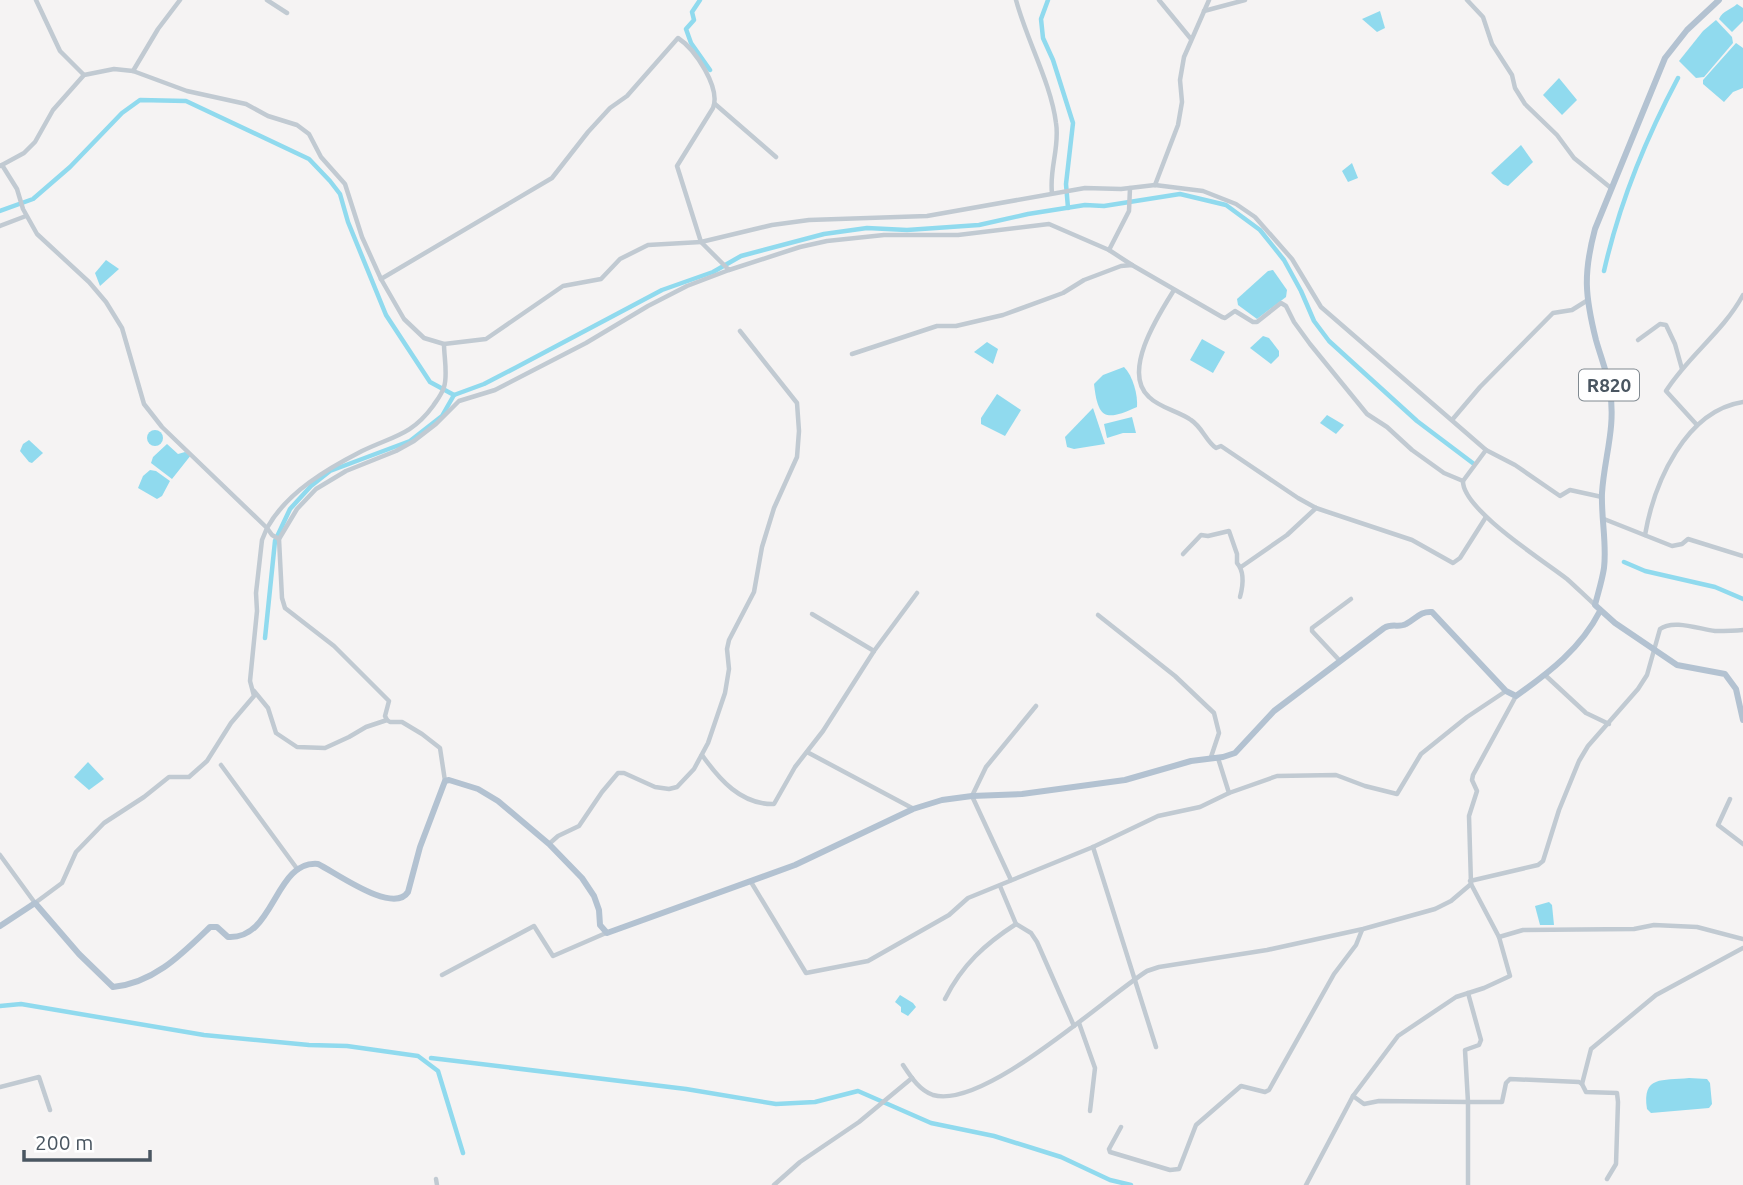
<svg xmlns="http://www.w3.org/2000/svg" width="1743" height="1185" viewBox="0 0 1743 1185" font-family="Ubuntu,sans-serif">
  <rect width="100%" height="100%" fill="#f5f3f3"/>
  <!-- water -->
  <g fill="#90daee">
    <path d="M1737 4 1743 8V21L1732 32 1719 19C1723 10 1731 10 1737 4Z"/>
    <polygon points="1380,11 1385,28 1377,32 1362,19"/>
    <polygon points="1716,20 1732,37 1733,43 1704,77 1696,78 1679,61 1703,31"/>
    <polygon points="1736,43 1743,48 1743,88 1733,92 1724,102 1703,84 1703,80"/>
    <polygon points="1559,78 1577,100 1562,115 1543,95"/>
    <polygon points="1521,145 1533,162 1508,186 1503,184 1491,173"/>
    <polygon points="1352,163 1358,178 1348,182 1342,171"/>
    <polygon points="106,260 119,269 100,286 95,273"/>
    <polygon points="1273,270 1287,290 1286,297 1257,319 1238,305 1237,299 1268,271"/>
    <polygon points="1263,336 1269,338 1279,351 1279,356 1271,364 1250,348"/>
    <polygon points="1202,339 1225,352 1213,373 1190,360"/>
    <polygon points="987,342 998,349 993,364 974,352"/>
    <path d="M1124 367C1133 376 1138 395 1137 407 1106 421 1098 420 1094 384L1103 375Z"/>
    <polygon points="997,394 1021,410 1005,436 981,424 981,418"/>
    <polygon points="1093,408 1105,444 1074,449 1067,447 1065,437"/>
    <polygon points="1327,415 1344,425 1336,434 1320,423"/>
    <polygon points="1132,417 1136,433 1123,433 1107,438 1104,424"/>
    <circle cx="155" cy="438" r="8"/>
    <polygon points="29,440 43,453 32,463 29,462 20,451 23,444"/>
    <polygon points="167,444 178,454 185,452 191,455 172,479 151,463 153,457"/>
    <polygon points="150,470 156,471 170,481 162,496 157,499 138,488 143,476"/>
    <polygon points="88,762 104,779 89,790 74,777"/>
    <polygon points="1549,902 1552,905 1554,925 1540,925 1535,906"/>
    <polygon points="900,995 913,1003 916,1007 908,1016 901,1012 901,1007 895,1002"/>
    <path d="M1689 1078 1707 1079 1710 1083 1712 1104 1709 1108 1651 1113 1647 1109C1642 1075 1662 1081 1689 1078Z"/>
  </g>
  <g fill="none" stroke-linecap="round" stroke-linejoin="round">
    <!-- canal -->
    <g stroke="#90daee" stroke-width="4.5">
      <polyline points="700,0 692,12 694,20 686,29 691,43 710,70"/>
      <polyline points="1048,0 1041,19 1043,38 1053,60 1073,123 1066,184 1068,208"/>
      <polyline points="0,211 33,199 70,167 122,113 140,100 186,101 309,159 330,181 340,194 348,222 386,315 430,382 454,395"/>
      <path d="M1604 271C1619 205 1646 138 1678 78"/>
      <polyline points="1624,562 1645,571 1715,587 1743,599"/>
      <polyline points="265,638 275,541 290,509 311,486 330,471 410,441 442,416 454,395 484,384 515,368 662,290 713,272 741,256 824,234 867,228 907,230 979,225 1028,214 1085,205 1104,206 1180,194 1226,205 1260,230 1284,260 1301,291 1314,321 1329,341 1417,421 1474,464"/>
      <polyline points="0,1006 21,1004 204,1035 309,1045 347,1046 418,1056 438,1071 463,1153"/>
      <polyline points="431,1058 686,1089 776,1104 815,1102 858,1091 931,1123 994,1136 1061,1157 1110,1180 1131,1185"/>
    </g>
    <!-- minor -->
    <g stroke="#c1cad2" stroke-width="4.5">
      <polyline points="36,0 60,51 84,75"/>
      <polyline points="267,0 287,13"/>
      <path d="M1016 0C1027 41 1051 83 1056 123 1060 147 1049 169 1052 193"/>
      <polyline points="1159,0 1191,39"/>
      <polyline points="1467,0 1483,17 1492,44 1512,75 1515,88 1525,104 1557,135 1574,158 1611,188"/>
      <polyline points="1204,11 1245,0"/>
      <polyline points="133,71 158,29 180,0"/>
      <polyline points="715,104 776,157"/>
      <polyline points="0,166 24,153 35,142 53,110 84,75 114,69 133,71 187,91 246,104 268,116 297,125 309,134 321,157 345,184 362,237 381,279 404,319 424,338 444,344 486,339 563,286 601,279 620,259 648,245 701,242 772,225 809,220 927,216 1085,188 1121,189 1155,185 1203,191 1236,204 1255,217 1292,259 1321,307 1486,450 1515,465 1560,496 1570,490 1602,497"/>
      <polyline points="1155,185 1178,125 1182,102 1180,80 1184,57 1209,0"/>
      <polyline points="0,226 26,216"/>
      <polyline points="1109,250 1129,211 1130,188"/>
      <path d="M381 279 552 178 588 132 610 108 627 96 678 38C695 49 721 88 713 108L677 166 701 242 729 270 800 247 827 241 884 235H958L1049 224 1109 250 1132 265"/>
      <path d="M1174 290C1159 314 1121 372 1149 397 1160 408 1178 411 1191 420 1202 427 1206 441 1216 448L1221 446 1298 498 1316 508 1412 540 1453 563 1460 558 1486 517"/>
      <polyline points="1638,340 1660,324 1666,325 1675,344 1682,369"/>
      <polyline points="852,354 937,326 956,326 1003,315 1063,293 1084,280 1121,266 1132,265 1222,317 1225,318 1235,311 1253,322 1257,322 1281,303 1286,306 1294,322 1310,344 1367,414 1387,427 1412,450 1444,473 1463,481"/>
      <polyline points="1452,420 1480,387 1553,313 1572,310 1588,300"/>
      <path d="M1697 425 1666 391C1688 356 1723 332 1743 295"/>
      <path d="M1486 450 1463 481C1462 509 1544 561 1567 579 1576 587 1585 596 1595 605"/>
      <polyline points="1604,519 1672,546 1682,544 1688,539 1743,556"/>
      <path d="M1645 535C1654 483 1685 411 1743 402"/>
      <path d="M279 539 272 535 267 528C287 492 327 469 362 451 393 436 412 435 433 406 437 400 442 394 444 387 448 375 444 357 444 344"/>
      <path d="M1183 554 1201 535 1208 536 1229 531 1237 554V563C1245 572 1243 586 1240 597"/>
      <polyline points="1241,567 1287,535 1316,508"/>
      <polyline points="812,614 874,651"/>
      <polyline points="1098,615 1175,676 1214,713 1219,733 1211,757"/>
      <polyline points="1340,661 1312,631 1312,628 1351,599"/>
      <polyline points="1545,675 1586,713 1609,724"/>
      <polyline points="254,691 268,708 276,733 297,747 325,748 349,737 366,727 387,720"/>
      <polyline points="807,752 912,808"/>
      <path d="M702 755C719 779 741 805 774 804L795 767 823 731 874 651 917 593"/>
      <polyline points="221,765 298,870"/>
      <polyline points="445,781 440,748 422,734 402,722 390,722 387,720 385,716 389,701 334,646 285,608 282,598 279,539 297,509 316,489 346,471 396,451 414,441 436,424 459,401 495,390 586,343 648,306 687,286 729,270"/>
      <polyline points="1229,793 1277,776 1336,775 1365,786 1397,794 1421,754 1467,717 1506,691"/>
      <polyline points="1730,799 1718,825 1743,844"/>
      <polyline points="549,844 558,836 579,826 602,792 618,773 624,773 655,787 669,789 677,787 694,769 708,743 725,693 729,669 727,649 729,640 754,592 762,547 774,508 797,457 799,431 797,403 740,331"/>
      <polyline points="1093,847 1156,1047"/>
      <polyline points="0,855 35,903 62,883 76,852 104,823 144,797 169,777 189,777 207,761 231,723 254,696 250,681 257,611 256,593 262,540 267,528 162,427 144,404 122,328 106,302 89,282 37,234 23,209 17,189 2,165"/>
      <polyline points="1011,880 972,796 986,767 1036,706"/>
      <path d="M1470 881 1538 865 1543 861 1559 810 1579 761 1588 746 1638 689 1647 675 1660 629C1673 619 1699 629 1715 631 1724 631 1733 631 1743 630"/>
      <polyline points="751,882 806,973 868,961 949,915 968,898 1093,847 1158,816 1200,807 1229,793 1218,758"/>
      <polyline points="1016,924 1031,933 1037,942 1074,1026"/>
      <polyline points="1499,937 1523,930 1634,929 1654,925 1697,927 1743,939"/>
      <polyline points="442,975 534,926 553,956 606,933"/>
      <path d="M945 999C962 965 985 944 1016 924L1000 886"/>
      <polyline points="1079,1023 1095,1068 1090,1111"/>
      <path d="M903 1065C911 1077 919 1090 933 1095 984 1110 1103 999 1147 971L1159 967 1267 950 1363 929 1435 909 1451 901 1471 884"/>
      <polyline points="1582,1084 1591,1049 1656,995 1743,948"/>
      <polyline points="0,1087 39,1077 50,1110"/>
      <polyline points="1353,1096 1364,1104 1379,1101 1468,1102 1465,1050 1479,1045 1481,1040 1468,993"/>
      <polyline points="1121,1127 1109,1149 1110,1152 1170,1170 1179,1169 1196,1125 1241,1086 1265,1092 1269,1090 1334,974 1356,945 1362,930"/>
      <polyline points="436,1179 437,1185"/>
      <polyline points="774,1185 800,1162 859,1122 912,1078"/>
      <polyline points="1306,1185 1353,1096 1398,1036 1456,997 1484,988 1510,976 1499,937 1471,884 1469,816 1477,791 1472,780 1473,775 1516,696"/>
      <polyline points="1468,1185 1468,1102 1502,1102 1506,1083 1510,1079 1579,1082 1582,1084 1586,1092 1617,1093 1618,1102 1616,1164 1607,1179"/>
    </g>
    <!-- major -->
    <g stroke="#b3c2d1" stroke-width="6">
      <path d="M1719 0 1687 30 1665 58 1595 229C1583 274 1585 296 1596 340 1601 358 1608 374 1610 392 1616 427 1604 459 1602 493 1601 518 1607 544 1604 568 1602 581 1598 593 1595 605L1615 623 1677 665 1725 674 1736 689 1743 720"/>
      <path d="M0 926 35 903 79 954 113 987C154 983 182 954 210 927H217L228 937C275 940 274 860 318 864 335 872 393 915 408 892L420 847 445 781 449 780 478 789 498 801 549 844 582 878 594 896 599 910 600 925 607 933 795 865 913 809 942 800 972 796 1022 794 1125 780 1191 761 1223 757 1235 753 1274 711 1384 628C1392 623 1399 628 1406 624 1416 619 1420 611 1432 612L1506 691 1516 696C1550 672 1581 648 1600 611"/>
    </g>
  </g>
  <g text-anchor="middle" stroke-width="6" stroke-linejoin="round" paint-order="stroke">
    <!-- shield labels -->
    <rect fill="#fff" stroke="#808990" stroke-width="2" x="1579" y="369.5" width="60" height="31" rx="5"/>
    <g font-size="19" font-weight="bold" fill="#4a5661">
      <text x="1609" y="392">R820</text>
    </g>
  </g>
  <!-- scale -->
  <path d="M24 1150v10h126v-10" fill="none" stroke="#4a5661" stroke-width="3.5"/>
  <text x="35" y="1150" font-size="21" fill="#4a5661" stroke="#ffffff" stroke-width="5" paint-order="stroke">200 m</text>
</svg>
